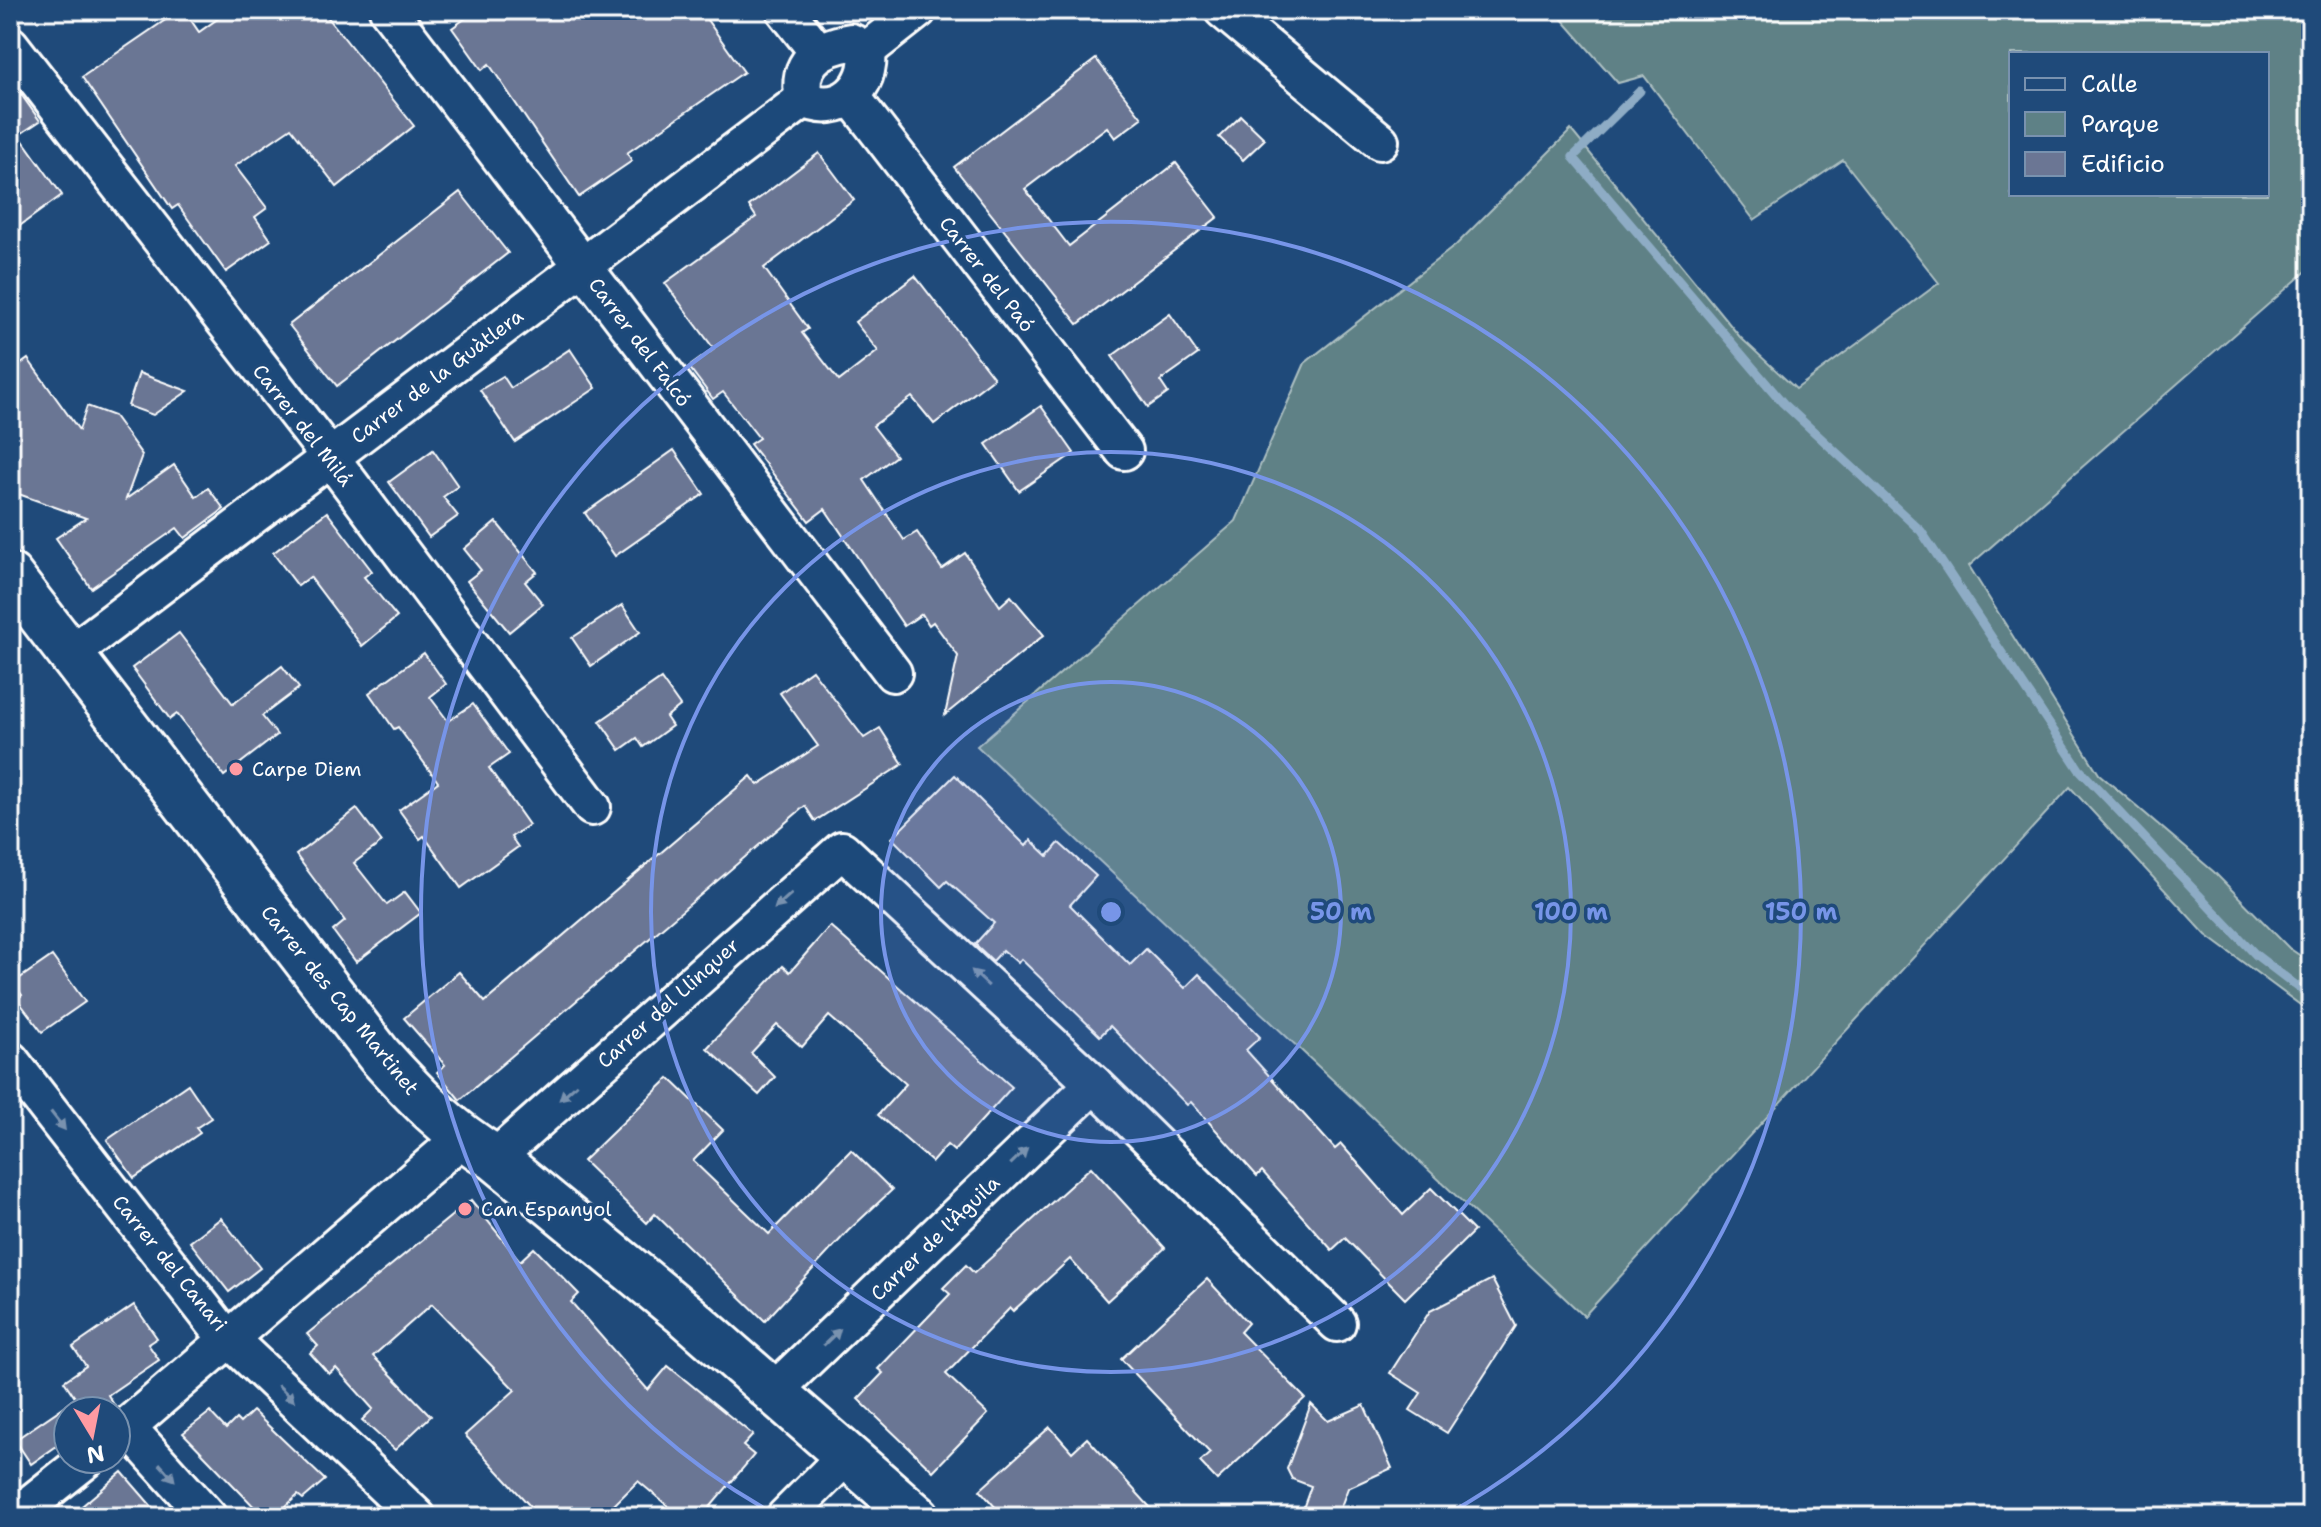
<svg xmlns="http://www.w3.org/2000/svg" width="2321" height="1527" viewBox="0 0 2321 1527" font-family="'Shantell Sans',sans-serif">
  <rect width="100%" height="100%" fill="#1f4a7a"/>
  <filter id="ink" filterUnits="userSpaceOnUse"><feTurbulence type="fractalNoise" baseFrequency=".0125" numOctaves="2"/><feDisplacementMap in="SourceGraphic" scale="16" xChannelSelector="R" yChannelSelector="G"/><feConvolveMatrix kernelMatrix="1 2 1 2 8 2 1 2 1" color-interpolation-filters="sRGB"/></filter>
  <g filter="url(#ink)">
    <!-- green -->
    <path fill="#5e8186" stroke="#aec0c2" stroke-width="2" fill-rule="evenodd" d="M1554 10H2311V267L1969 566 2099 774 2214 872 2289 948 2311 963V1013L2206 935 2070 787 1584 1316 977 746 1236 521 1305 363 1456 245 1571 130 1740 337 1796 389 1939 283 1843 160 1754 220 1644 76 1618 83ZM2011 54H2267V194H2011Z"/>
    <g fill="none" stroke-linecap="round" stroke-linejoin="round">
      <!-- stream -->
      <polyline stroke="#8eacc5" stroke-width="9" points="1640,91 1573,157 1783,403 1921,531 2079,769 2256,955 2311,997"/>
    </g>
    <!-- building -->
    <g fill="#6b7694" stroke="#fff" stroke-width="2">
      <polygon points="180,10 184,10 199,32 230,10 322,10 414,126 337,187 291,128 235,166 267,208 255,217 271,240 226,272 178,205 172,209 82,77"/>
      <polygon points="477,10 700,10 744,72 627,153 632,161 579,197 489,64 482,70 452,28"/>
      <polygon points="1096,59 1142,118 1115,138 1107,127 1025,189 1069,246 1176,163 1218,217 1078,324 954,167"/>
      <polygon points="10,79 40,121 19,135 62,195 10,233"/>
      <polygon points="1241,116 1265,139 1243,160 1219,137"/>
      <polygon points="819,153 854,200 764,268 808,329 802,333 839,381 878,351 855,322 915,276 994,378 934,424 912,397 873,426 896,456 864,480 904,540 917,532 942,569 965,553 1000,606 1011,596 1044,635 945,715 958,656 933,622 929,625 922,614 904,626 825,509 809,521 750,444 759,438 723,392 713,399 689,367 714,349 665,283 756,217 749,206"/>
      <polygon points="460,192 508,253 337,386 289,325"/>
      <polygon points="1170,314 1198,354 1160,381 1168,393 1148,407 1112,356"/>
      <polygon points="570,349 596,388 515,442 480,390 503,376 511,388"/>
      <polygon points="28,359 79,430 87,406 114,416 142,455 126,499 174,465 196,497 208,488 224,509 185,538 177,528 91,588 56,538 86,518 10,491 10,372"/>
      <polygon points="139,373 188,391 153,415 128,406"/>
      <polygon points="1041,406 1074,453 1019,491 986,444"/>
      <polygon points="433,450 458,486 443,497 458,516 429,537 389,482"/>
      <polygon points="674,450 704,494 615,556 585,513"/>
      <polygon points="327,512 372,571 364,577 397,617 362,646 310,577 298,586 273,553"/>
      <polygon points="496,522 537,572 525,582 543,604 509,632 467,581 481,570 464,549"/>
      <polygon points="622,605 640,632 591,666 572,638"/>
      <polygon points="179,633 233,704 282,666 299,688 262,716 277,735 224,776 177,714 170,719 132,668"/>
      <polygon points="424,653 446,684 430,697 448,721 473,704 509,754 489,768 529,825 511,837 518,847 461,888 424,836 420,839 399,810 438,782 398,727 394,729 369,693"/>
      <polygon points="812,670 864,738 880,728 903,764 815,821 805,806 460,1100 437,1072 445,1065 404,1018 459,972 485,1002 751,776 758,785 818,746 780,693"/>
      <polygon points="661,679 680,706 666,717 672,726 643,747 637,738 620,750 600,721"/>
      <polygon points="955,775 1026,846 1031,840 1048,856 1059,843 1096,876 1070,905 1130,965 1146,949 1185,988 1199,974 1260,1037 1246,1050 1335,1149 1341,1144 1403,1215 1431,1188 1474,1231 1405,1299 1345,1238 1332,1250 1262,1171 1257,1176 1191,1102 1187,1105 1110,1026 1100,1036 1021,959 1018,963 1003,950 993,961 975,944 994,923 947,881 941,887 892,838"/>
      <polygon points="357,809 382,842 354,863 387,905 405,892 421,913 356,962 333,931 345,921 296,855"/>
      <polygon points="830,926 1012,1087 954,1151 947,1145 932,1162 878,1115 906,1084 829,1016 802,1047 777,1025 751,1053 775,1077 759,1095 707,1048 783,966 790,972"/>
      <polygon points="52,956 85,1002 42,1032 17,999 22,995 13,983"/>
      <polygon points="669,1078 723,1130 693,1161 769,1234 851,1150 892,1190 848,1231 765,1321 655,1214 647,1223 583,1161"/>
      <polygon points="188,1084 211,1118 196,1128 200,1133 134,1178 107,1140"/>
      <polygon points="1091,1167 1165,1248 1107,1301 1070,1259 1013,1311 1010,1308 946,1374 988,1414 933,1471 858,1399 883,1373 878,1369 950,1294 943,1288 966,1265 974,1273"/>
      <polygon points="471,1200 520,1261 534,1248 579,1294 571,1302 648,1390 668,1366 753,1435 743,1446 754,1455 702,1517 681,1517 638,1481 602,1517 540,1517 465,1435 515,1390 432,1304 373,1356 431,1416 395,1450 362,1420 373,1409 336,1368 329,1374 310,1353 318,1346 307,1334"/>
      <polygon points="221,1218 260,1268 229,1292 190,1242"/>
      <polygon points="1207,1279 1248,1323 1240,1332 1305,1398 1217,1480 1200,1462 1210,1453 1121,1359"/>
      <polygon points="1492,1279 1516,1326 1447,1433 1410,1410 1421,1393 1390,1373 1430,1311"/>
      <polygon points="134,1305 157,1338 148,1344 159,1360 108,1395 116,1408 113,1411 84,1411 64,1381 86,1366 73,1347"/>
      <polygon points="68,1404 68,1438 31,1464 15,1440"/>
      <polygon points="1311,1404 1328,1421 1364,1405 1392,1468 1348,1488 1337,1517 1300,1517 1311,1486 1292,1479 1287,1469"/>
      <polygon points="253,1411 325,1480 303,1499 298,1495 274,1517 264,1517 183,1433 210,1412 226,1429 236,1419 240,1423"/>
      <polygon points="1050,1427 1072,1452 1087,1438 1159,1517 1004,1517 980,1490"/>
      <polygon points="122,1472 161,1517 69,1517"/>
    </g>
    <g fill="none" stroke-linecap="round" stroke-linejoin="round">
      <defs>
        <g id="street">
          <polyline points="388,10 893,673"/>
          <polyline points="785,10 818,52"/>
          <polyline points="1223,10 1380,141"/>
          <path d="M851 42 867 50C872 87 840 117 804 99 796 64 818 47 851 42Z"/>
          <polyline points="10,45 330,457 592,807"/>
          <polyline points="867,50 918,10"/>
          <polyline points="851,96 1124,451"/>
          <polyline points="70,654 804,99"/>
          <polyline points="10,1060 220,1330 417,1517"/>
          <polyline points="1094,1084 1337,1323"/>
          <polyline points="495,1158 842,850 1094,1084 775,1390"/>
          <polyline points="127,1427 208,1517"/>
          <polyline points="116,1436 462,1138"/>
          <polyline points="14,1517 87,1459"/>
          <polyline points="785,1517 848,1454"/>
        </g>
        <path id="secondary" d="M10 576 379 1055C414 1094 449 1131 495 1158L687 1316 917 1517"/>
      </defs>
      <!-- street casing -->
      <use href="#street" stroke="#fff" stroke-width="42"/>
      <!-- secondary casing -->
      <use href="#secondary" stroke="#fff" stroke-width="50"/>
      <!-- street -->
      <use href="#street" stroke="#1f4a7a" stroke-width="36"/>
      <!-- secondary -->
      <use href="#secondary" stroke="#1f4a7a" stroke-width="44"/>
    </g>
    <!-- one-way arrows -->
    <defs><path id="oneway-solid" d="M-6-.8H1V-3.2L6.5 0L1 3.2V.8H-6Z" transform="scale(2)"/></defs>
    <g fill="#7992af">
      <use href="#oneway-solid" transform="translate(783 901) rotate(138)"/>
      <use href="#oneway-solid" transform="translate(980 978) rotate(-137)"/>
      <use href="#oneway-solid" transform="translate(568 1092) rotate(138)"/>
      <use href="#oneway-solid" transform="translate(58 1121) rotate(52)"/>
      <use href="#oneway-solid" transform="translate(1019 1156) rotate(-44)"/>
      <use href="#oneway-solid" transform="translate(832 1337) rotate(-44)"/>
      <use href="#oneway-solid" transform="translate(286 1393) rotate(45)"/>
      <use href="#oneway-solid" transform="translate(167 1472) rotate(48)"/>
    </g>
  </g>
  <!-- distance rings -->
  <circle cx="1111" cy="912" r="230" fill="#7795e8" fill-opacity=".12"/>
  <g fill="none" stroke="#7795e8" stroke-width="4">
    <circle cx="1111" cy="912" r="230"/>
    <circle cx="1111" cy="912" r="460"/>
    <path d="M776 1515A690 690 0 1 1 1446 1515"/>
  </g>
  <!-- markers -->
  <g fill="#ff9aa2" stroke="#1f4a7a" stroke-width="3">
    <circle cx="236" cy="769" r="8"/>
    <circle cx="465" cy="1209" r="8"/>
  </g>
  <g text-anchor="middle" stroke-width="7" stroke-linejoin="round" paint-order="stroke">
    <!-- street labels -->
    <g font-size="20" fill="#fff" stroke="#1f4a7a">
      <text transform="translate(987 274) rotate(52)" y="7">Carrer del Paó</text>
      <text transform="translate(640 342) rotate(53)" y="7">Carrer del Falcó</text>
      <text transform="translate(437 376) rotate(-37)" y="7">Carrer de la Guàtlera</text>
      <text transform="translate(303 425) rotate(52)" y="7">Carrer del Milá</text>
      <text transform="translate(340 1000) rotate(51)" y="7">Carrer des Cap Martinet</text>
      <text transform="translate(668 1003) rotate(-42)" y="7">Carrer del Llinquer</text>
      <text transform="translate(935 1238) rotate(-44)" y="7">Carrer de l'Àguila</text>
      <text transform="translate(170 1263) rotate(51)" y="7">Carrer del Canari</text>
    </g>
    <!-- poi labels -->
    <g font-size="20" fill="#fff" stroke="#1f4a7a" text-anchor="start">
      <text x="252" y="776">Carpe Diem</text>
      <text x="481" y="1216">Can Espanyol</text>
    </g>
  </g>
  <circle cx="1111" cy="912" r="12" fill="#7795e8" stroke="#1f4a7a" stroke-width="4"/>
  <g font-size="24" text-anchor="middle" font-weight="bold" fill="#7795e8" stroke="#1f4a7a" stroke-width="7" stroke-linejoin="round" paint-order="stroke">
    <text x="1341" y="920">50 m</text>
    <text x="1571" y="920">100 m</text>
    <text x="1801" y="920">150 m</text>
  </g>
  <!-- margin -->
  <rect width="2321" height="1527" fill="none" stroke="#1f4a7a" stroke-width="40"/>
  <rect x="20" y="20" width="2281" height="1487" fill="none" stroke="#fff" stroke-width="3" filter="url(#ink)"/>
  <!-- legend -->
  <rect x="2009" y="52" width="260" height="144" fill="#1f4a7a" stroke="#7992af" stroke-width="2"/>
  <rect x="2025" y="78" width="40" height="12" fill="#1f4a7a" stroke="#7992af" stroke-width="2"/>
  <text x="2081" y="92" font-size="24" fill="#ffffff">Calle</text>
  <rect x="2025" y="112" width="40" height="24" fill="#5e8186" stroke="#7992af" stroke-width="2"/>
  <text x="2081" y="132" font-size="24" fill="#ffffff">Parque</text>
  <rect x="2025" y="152" width="40" height="24" fill="#6b7694" stroke="#7992af" stroke-width="2"/>
  <text x="2081" y="172" font-size="24" fill="#ffffff">Edificio</text>
  <!-- north arrow -->
  <g transform="translate(92 1435) rotate(170)"><circle r="38" fill="#1f4a7a" stroke="#7992af" stroke-width="2"/>
  <path d="M0-6L14 30L0 20L-14 30Z" fill="#ff9aa2"/>
  <text y="-12" font-size="22" font-weight="bold" text-anchor="middle" fill="#ffffff">N</text>
  </g>
</svg>
